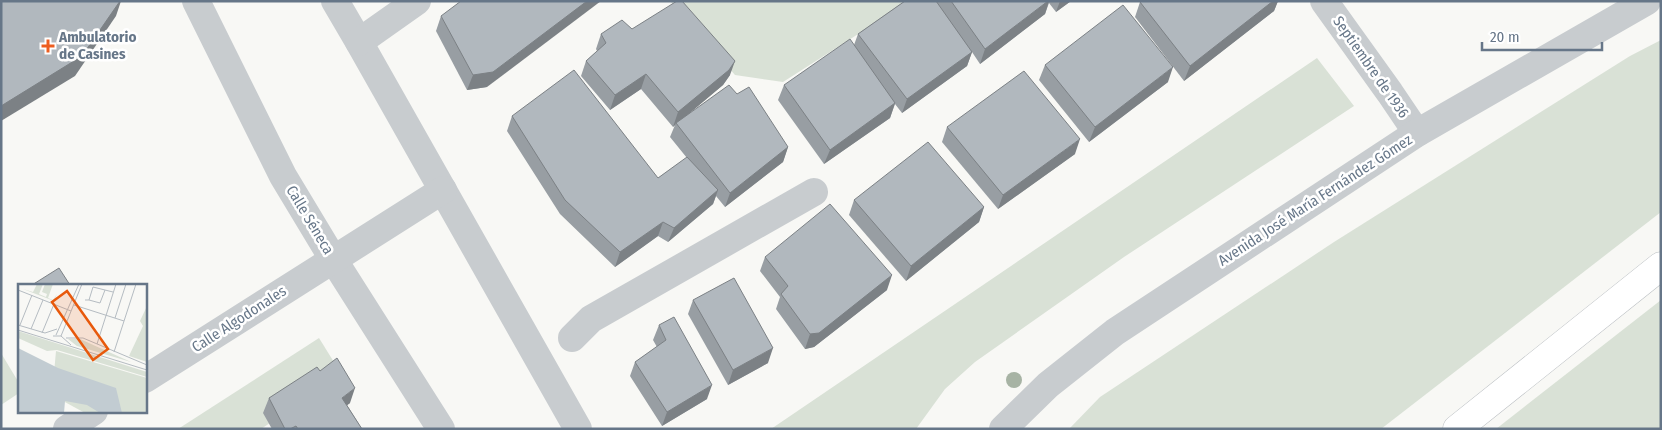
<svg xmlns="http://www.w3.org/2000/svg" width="1662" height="430" viewBox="0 0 1662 430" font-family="'Fira Sans Condensed',sans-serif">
  <rect width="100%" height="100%" fill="#f8f8f5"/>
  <!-- green -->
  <g fill="#d9e1d6">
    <polygon points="670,1 910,1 783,82 735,75"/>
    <polygon points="1661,40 1661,212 1381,429 1069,429 1100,397 1334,242 1630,56"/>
    <polygon points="1317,58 1354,106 1124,257 975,362 945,389 916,429 771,429"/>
    <polygon points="1661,300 1661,429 1496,429"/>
    <polygon points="319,338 342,375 261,429 178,429"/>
    <polygon points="1,353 19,383 19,393 1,405"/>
  </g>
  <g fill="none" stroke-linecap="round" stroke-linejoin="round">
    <defs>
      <polyline id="major" points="1457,429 1661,266"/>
    </defs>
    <!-- major casing -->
    <use href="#major" stroke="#b9bdc1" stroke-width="29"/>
    <!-- minor -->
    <g stroke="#c8cccf" stroke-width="28">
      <polyline points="196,1 283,176 333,259 441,429"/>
      <polyline points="335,1 359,42 578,429"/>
      <polyline points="1324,1 1390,93 1417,133"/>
      <polyline points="359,42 417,1"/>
      <polyline points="572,338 591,319 814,192"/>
      <polyline points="145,379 443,190"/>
      <polyline points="67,429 94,411"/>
      <polyline points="1003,429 1048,385 1115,332 1417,133 1647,1"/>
    </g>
    <!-- major -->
    <use href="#major" stroke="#fff" stroke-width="28"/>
  </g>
  <!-- trees -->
  <circle fill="#a7b3a4" cx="1014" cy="380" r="8"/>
  <!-- wall -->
  <g fill="#989ea3">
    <polygon points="905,1 1071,1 1056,12 1049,3 1045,14 980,64 972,52 967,66 902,113 895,104 890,118 824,164 778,100 784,85 854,45 858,34"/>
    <polygon points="1141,1 1278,1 1274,11 1184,81 1135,17 1140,2"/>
    <polygon points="441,16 487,87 467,90 436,31"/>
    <polygon points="632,29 730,75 723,85 690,112 788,147 783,162 725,207 716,196 713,204 668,242 658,236 615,267 560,214 507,131 512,116 658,178 687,158 670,137 675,125 673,127 641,89 610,110 581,76 586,61 597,51 596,49 601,34"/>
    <polygon points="1045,65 1168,82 1089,142 1039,80"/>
    <polygon points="947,127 1075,154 998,209 942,142"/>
    <polygon points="854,200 984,207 979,222 906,281 849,215"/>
    <polygon points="765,257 887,290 814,347 805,349 776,309 780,297 760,271"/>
    <polygon points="693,300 768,363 728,385 688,314"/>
    <polygon points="659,325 707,399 662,426 630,376 635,362 657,347 653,340"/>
    <polygon points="320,371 350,403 347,405 362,429 272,429 263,413 269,398"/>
  </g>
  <!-- shaded-wall -->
  <g fill="#7c8185">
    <polygon points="120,1 121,1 116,16 75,76 1,121 1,106"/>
    <polygon points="587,1 601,1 487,87 467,90 473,75"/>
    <polygon points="1048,1 1049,1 1045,14 980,64 985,49"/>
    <polygon points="1060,1 1071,1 1056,12"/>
    <polygon points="1273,1 1278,1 1274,11 1184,81 1190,66"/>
    <polygon points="972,52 967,66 902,113 907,99"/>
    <polygon points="735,61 730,75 723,85 677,124 676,123 675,125 673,127 678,112"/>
    <polygon points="1173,67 1168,82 1089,142 1095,127"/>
    <polygon points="646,74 641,89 610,110 615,95"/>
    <polygon points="895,103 890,118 824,164 830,150"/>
    <polygon points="1080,139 1075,154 998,209 1003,195"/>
    <polygon points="788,147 783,162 725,207 730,193"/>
    <polygon points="718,190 713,204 668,242 674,228"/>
    <polygon points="984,207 979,222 906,281 911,266"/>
    <polygon points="663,222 658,236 615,267 620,252"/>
    <polygon points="892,275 887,290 814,347 805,349 810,334"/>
    <polygon points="773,348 768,363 728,385 733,370"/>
    <polygon points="712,385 707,399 662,426 667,412"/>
    <polygon points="355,388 350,403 337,413 342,398"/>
  </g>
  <!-- building -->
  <g fill="#b1b8be" stroke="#7c8185">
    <polygon points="1,1 120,1 82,56 1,106"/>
    <polygon points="461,1 587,1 493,72 473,75 441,16"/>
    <polygon points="677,1 682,1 735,61 729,70 678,112 646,74 615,95 586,61 606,43 601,34 622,20 632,29"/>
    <polygon points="905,1 936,1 972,52 907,99 858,34"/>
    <polygon points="951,1 1048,1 985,49"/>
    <polygon points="1141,1 1273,1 1190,66 1140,2"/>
    <polygon points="1123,5 1173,67 1095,127 1045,65"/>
    <polygon points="850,39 895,103 830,150 784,85"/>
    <polygon points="574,70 658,178 687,157 718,190 674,228 663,222 620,252 565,200 512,116"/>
    <polygon points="1024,71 1080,139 1003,195 947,127"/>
    <polygon points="729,85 737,94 749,87 788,147 730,193 676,123"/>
    <polygon points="928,142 984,207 911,266 854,200"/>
    <polygon points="830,204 892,275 819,333 810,334 781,294 788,286 765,257"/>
    <polygon points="59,268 70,285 32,285"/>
    <polygon points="734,278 773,348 733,370 693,300"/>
    <polygon points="674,317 712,385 667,412 635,362 666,340 659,325"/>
    <polygon points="337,358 355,388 342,398 362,429 298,429 296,426 290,429 285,429 269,398 317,367 320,371"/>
  </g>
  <!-- markers -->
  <path fill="#ed5e21" stroke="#fff" stroke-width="2" d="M45.5 38.5h5v5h5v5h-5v5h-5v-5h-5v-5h5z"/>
  <g text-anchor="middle" stroke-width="5" stroke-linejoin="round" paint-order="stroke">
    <!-- poi labels -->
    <g font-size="15" font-weight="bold" fill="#667688" stroke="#fff" text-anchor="start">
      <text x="59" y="42">Ambulatorio<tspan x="59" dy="17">de Casines</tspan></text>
    </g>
    <!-- street labels -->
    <g font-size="15" fill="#667688" stroke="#fff">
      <text transform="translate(1371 67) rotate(55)" y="5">Septiembre de 1936</text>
      <text transform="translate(1315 200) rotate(-33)" y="5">Avenida José María Fernández Gómez</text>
      <text transform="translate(310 220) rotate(59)" y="5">Calle Séneca</text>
      <text transform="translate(239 319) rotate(-33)" y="5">Calle Algodonales</text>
    </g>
  </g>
  <!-- overview -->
  <g transform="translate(18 284)">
    <rect width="129" height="129" fill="#f8f8f5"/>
    <path d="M19 0H25L21 10 28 13 29 10 24 8 27 0H35L30 14 35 16 39 10 36 17 5 5 15 8ZM129 22V78L111 72 125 42 122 37ZM0 47 129 88V93L39 66 29 67 0 54ZM50 55H62L113 78 59 62ZM38 67 129 94V129H67L34 111Z" fill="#d9e1d6"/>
    <path d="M0 64 40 84 98 104 104 129H82L69 121 47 117 46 129H0Z" fill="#c2ccd2"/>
    <path fill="none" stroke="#b5bcc2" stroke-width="1" d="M0 6 53 27M67 16H71L75 3 95 8M71 16 82 19 87 6M56 21 106 37M97 34 108 0M0 41 27 49 39 45M2 41 14 11M13 45 25 16M0 46 129 86M24 49 36 20M38 51 61 0M35 52H43L53 61M43 52 64 0M48 54H65L129 81M79 60 98 0M96 68 118 0"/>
    <path fill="#e8590c" fill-opacity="0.15" stroke="#e8590c" stroke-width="2.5" d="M49 7 90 65 75 76 34 18Z"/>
    <rect width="129" height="129" fill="none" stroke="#667688" stroke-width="2.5"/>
  </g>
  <!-- border -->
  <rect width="1662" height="430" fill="none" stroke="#667688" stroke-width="5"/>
  <!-- scale -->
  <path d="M1482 42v8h120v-8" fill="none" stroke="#667688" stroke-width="2.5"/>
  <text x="1490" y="42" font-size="15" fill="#667688" stroke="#ffffff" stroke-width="4" paint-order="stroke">20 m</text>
</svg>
